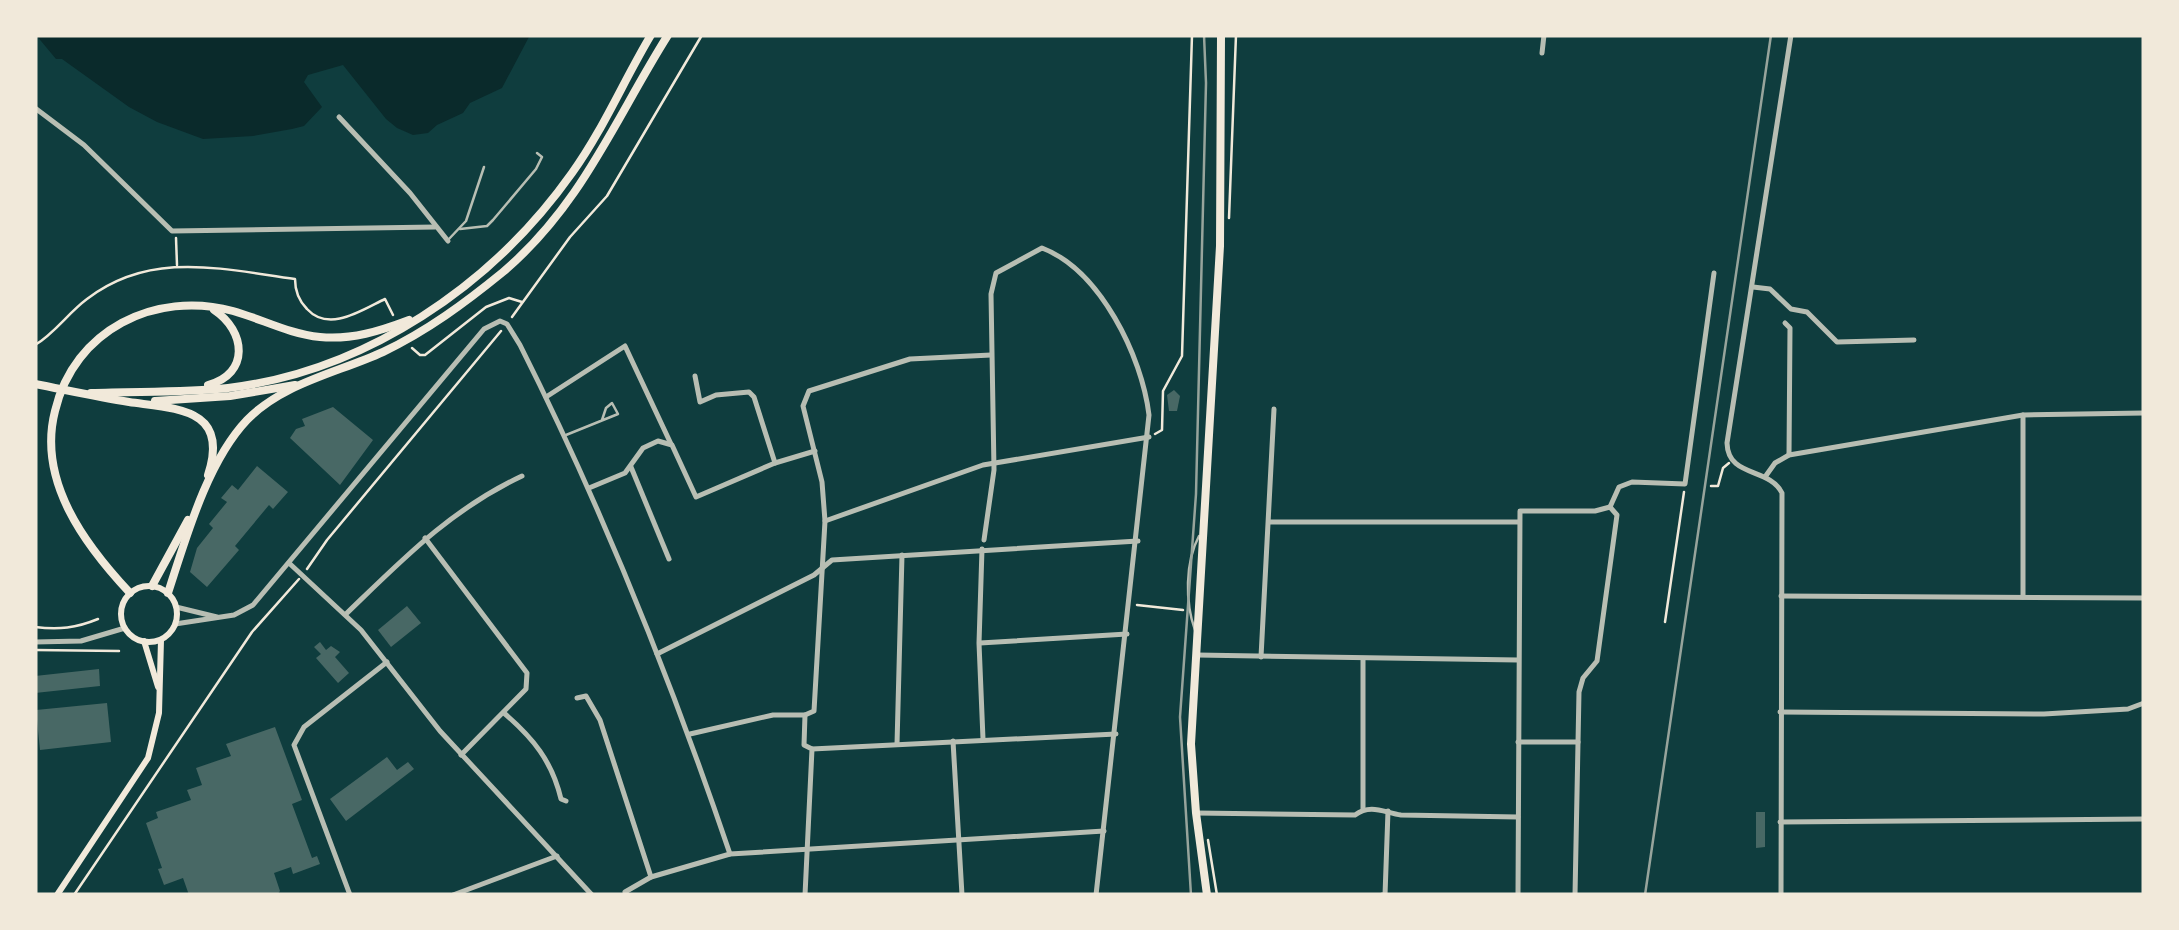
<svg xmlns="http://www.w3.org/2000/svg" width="2179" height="930" viewBox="0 0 2179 930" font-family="'Roboto Serif',serif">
  <rect width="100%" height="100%" fill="#0f3d3e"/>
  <!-- water -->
  <polygon fill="#0a2a2b" points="36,35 530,35 502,88 470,103 463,113 437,125 428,133 413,135 397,128 386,119 343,65 308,75 304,82 322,107 304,126 292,129 253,136 203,139 157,122 129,107 62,59 56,59"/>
  <!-- building -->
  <g fill="#486865">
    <polygon points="1174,390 1180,396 1177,411 1169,411 1167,395"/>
    <polygon points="333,407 373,440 340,485 290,438 296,429 305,426 302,419"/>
    <polygon points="257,466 288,492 273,509 269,505 235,546 239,550 207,587 190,572 197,548 213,528 209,524 227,502 221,498 232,485 238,490"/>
    <polygon points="407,606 421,623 391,647 378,630"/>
    <polygon points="320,642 326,650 331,646 340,652 335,657 349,673 338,683 316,658 321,654 314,647"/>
    <polygon points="99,669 100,686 35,693 35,676"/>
    <polygon points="107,703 111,742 40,750 36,710"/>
    <polygon points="275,727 302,800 292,804 312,858 317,856 320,864 293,874 291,867 274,873 280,891 277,895 189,895 183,878 164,885 158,869 162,868 146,823 158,818 156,812 191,800 187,790 202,785 196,768 231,756 226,744"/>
    <polygon points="387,757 397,770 408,762 414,769 346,821 330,799"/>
    <polygon points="1756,812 1765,812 1765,847 1756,848"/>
  </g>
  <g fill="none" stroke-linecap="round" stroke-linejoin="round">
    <!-- path -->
    <g stroke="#f1e9da" stroke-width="2.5">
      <polyline points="1229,218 1236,35"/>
      <polyline points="176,238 177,265"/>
      <polyline points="512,317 570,237 607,196 702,35"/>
      <path d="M35 345C55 333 68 313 87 299 151 250 221 269 295 279 295 290 299 301 307 309 329 333 362 310 385 299L393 315"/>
      <polyline points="412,348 420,355 425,355 486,307 509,298 522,302"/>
      <polyline points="1155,434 1162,430 1163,391 1182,356 1192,35"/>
      <polyline points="1711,486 1718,486 1723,468 1729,463"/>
      <polyline points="307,569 327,540 501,331"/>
      <polyline points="1137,605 1183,610"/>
      <polyline points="1665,622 1684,492"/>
      <path d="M35 627C59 630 76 628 98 619"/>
      <polyline points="35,650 119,651"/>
      <polyline points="1208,840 1217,895"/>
      <polyline points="74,895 252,632 299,579"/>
    </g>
    <!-- service -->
    <g stroke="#b8beb3" stroke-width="2.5">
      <polyline points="460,229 487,226 493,220 536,169 542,157 537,153"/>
      <polyline points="448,240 466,221 484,167"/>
      <polyline points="566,435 618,414 612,403 606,408 602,420"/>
      <path d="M1195 630C1185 603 1185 562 1199 536"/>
    </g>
    <!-- minor -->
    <g stroke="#b8beb3" stroke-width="5">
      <polyline points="1542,53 1544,35"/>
      <polyline points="35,108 84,145 172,231 435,227"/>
      <polyline points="339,117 410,193 448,241"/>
      <polyline points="1753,287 1770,289 1791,309 1807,312 1837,342 1914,340"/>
      <polyline points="1785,323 1790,328 1789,455"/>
      <polyline points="695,376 700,402 716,395 749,392 754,397 775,463"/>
      <polyline points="546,397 625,346 671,444"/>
      <polyline points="631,467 669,559"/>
      <polyline points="1765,477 1775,463 1789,455 2023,415 2144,413"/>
      <polyline points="589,488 625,473 643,448 658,441 672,445 696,497 775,463 815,451"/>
      <polyline points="825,521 983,465 1149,437"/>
      <polyline points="1269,522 1518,522"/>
      <polyline points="425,538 527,673 526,689 461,755"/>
      <path d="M984 540 994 470 991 294 996 273 1042 248C1100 270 1142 356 1149 415L1096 895"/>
      <polyline points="982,549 979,643 983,739"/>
      <polyline points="289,563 361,630 440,731 592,895"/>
      <polyline points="1781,596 2144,598"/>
      <polyline points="2023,597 2023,415"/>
      <polyline points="176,607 217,617"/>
      <path d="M346 614C403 559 450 510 522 476"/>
      <path d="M175 624 234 615 253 605 484 329 500 321 507 324 520 345C603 510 671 680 730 854"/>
      <polyline points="35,642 81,641 125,628"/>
      <polyline points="980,643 1127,634"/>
      <polyline points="657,654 814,575 832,560 1138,541"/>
      <polyline points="1197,655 1518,660"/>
      <polyline points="1261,657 1274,409"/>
      <polyline points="577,698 586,696 600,720 651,877"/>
      <polyline points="1780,712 2044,714 2128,709 2144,703"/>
      <path d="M504 713C533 738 552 761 561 799L566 801"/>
      <polyline points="690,734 773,715 805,715"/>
      <polyline points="953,741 962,895"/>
      <polyline points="1518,742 1578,742"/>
      <polyline points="897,744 902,555"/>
      <polyline points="812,749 1116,734"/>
      <polyline points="1363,809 1363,659"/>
      <path d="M1196 813 1355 815C1371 803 1385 813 1401 815L1518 817"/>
      <polyline points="1780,822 2144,819"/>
      <polyline points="625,892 651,877 730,854 1104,831"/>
      <polyline points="350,895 294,745 304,727 387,662"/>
      <polyline points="453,895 557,856"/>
      <polyline points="805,895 812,749 804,745 805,715 814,711 825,521 822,482 803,406 809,391 910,359 991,355"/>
      <polyline points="1382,895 1385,895 1388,811"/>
      <polyline points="1518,895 1520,511 1595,511 1610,507"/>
      <polyline points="1575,895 1579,692 1583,678 1597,661 1617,515 1610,507 1619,487 1632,482 1685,484 1714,273"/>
      <path d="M1781 895 1782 493C1769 467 1728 478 1727 443L1791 35"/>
    </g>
    <!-- secondary -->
    <g stroke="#f1e9da" stroke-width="6">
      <circle cx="149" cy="614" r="28"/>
      <polyline points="144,641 158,687"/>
      <polyline points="57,895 148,758 159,713 161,640"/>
    </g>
    <!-- primary -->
    <g stroke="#f1e9da" stroke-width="8">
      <path d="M35 384C66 390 98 397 129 402 177 409 230 408 208 475"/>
      <path d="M208 385C250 374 246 331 214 310"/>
      <path d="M91 393C137 391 182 393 228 388 366 371 492 286 572 173 603 130 624 80 651 35"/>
      <polyline points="155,401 230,396 295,385"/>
      <polyline points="152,586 188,520"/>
      <path d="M130 593C85 545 37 481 55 411 74 330 155 290 233 311 262 319 289 334 320 337 352 340 380 331 409 320"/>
      <path d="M168 593C186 538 207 462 247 420 283 383 337 373 383 352 427 331 465 303 503 272 582 205 615 119 668 35"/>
      <polyline points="1207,895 1196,813 1191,744 1220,246 1221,35"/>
    </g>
    <!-- tram -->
    <polyline stroke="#97a49c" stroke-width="2.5" points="1191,895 1180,717 1196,494 1206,83 1204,35"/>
    <!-- rail -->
    <polyline stroke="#97a49c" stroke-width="2.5" points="1645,895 1771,35"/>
  </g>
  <!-- border -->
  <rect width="2179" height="930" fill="none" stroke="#f1e9da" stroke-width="75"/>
</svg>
